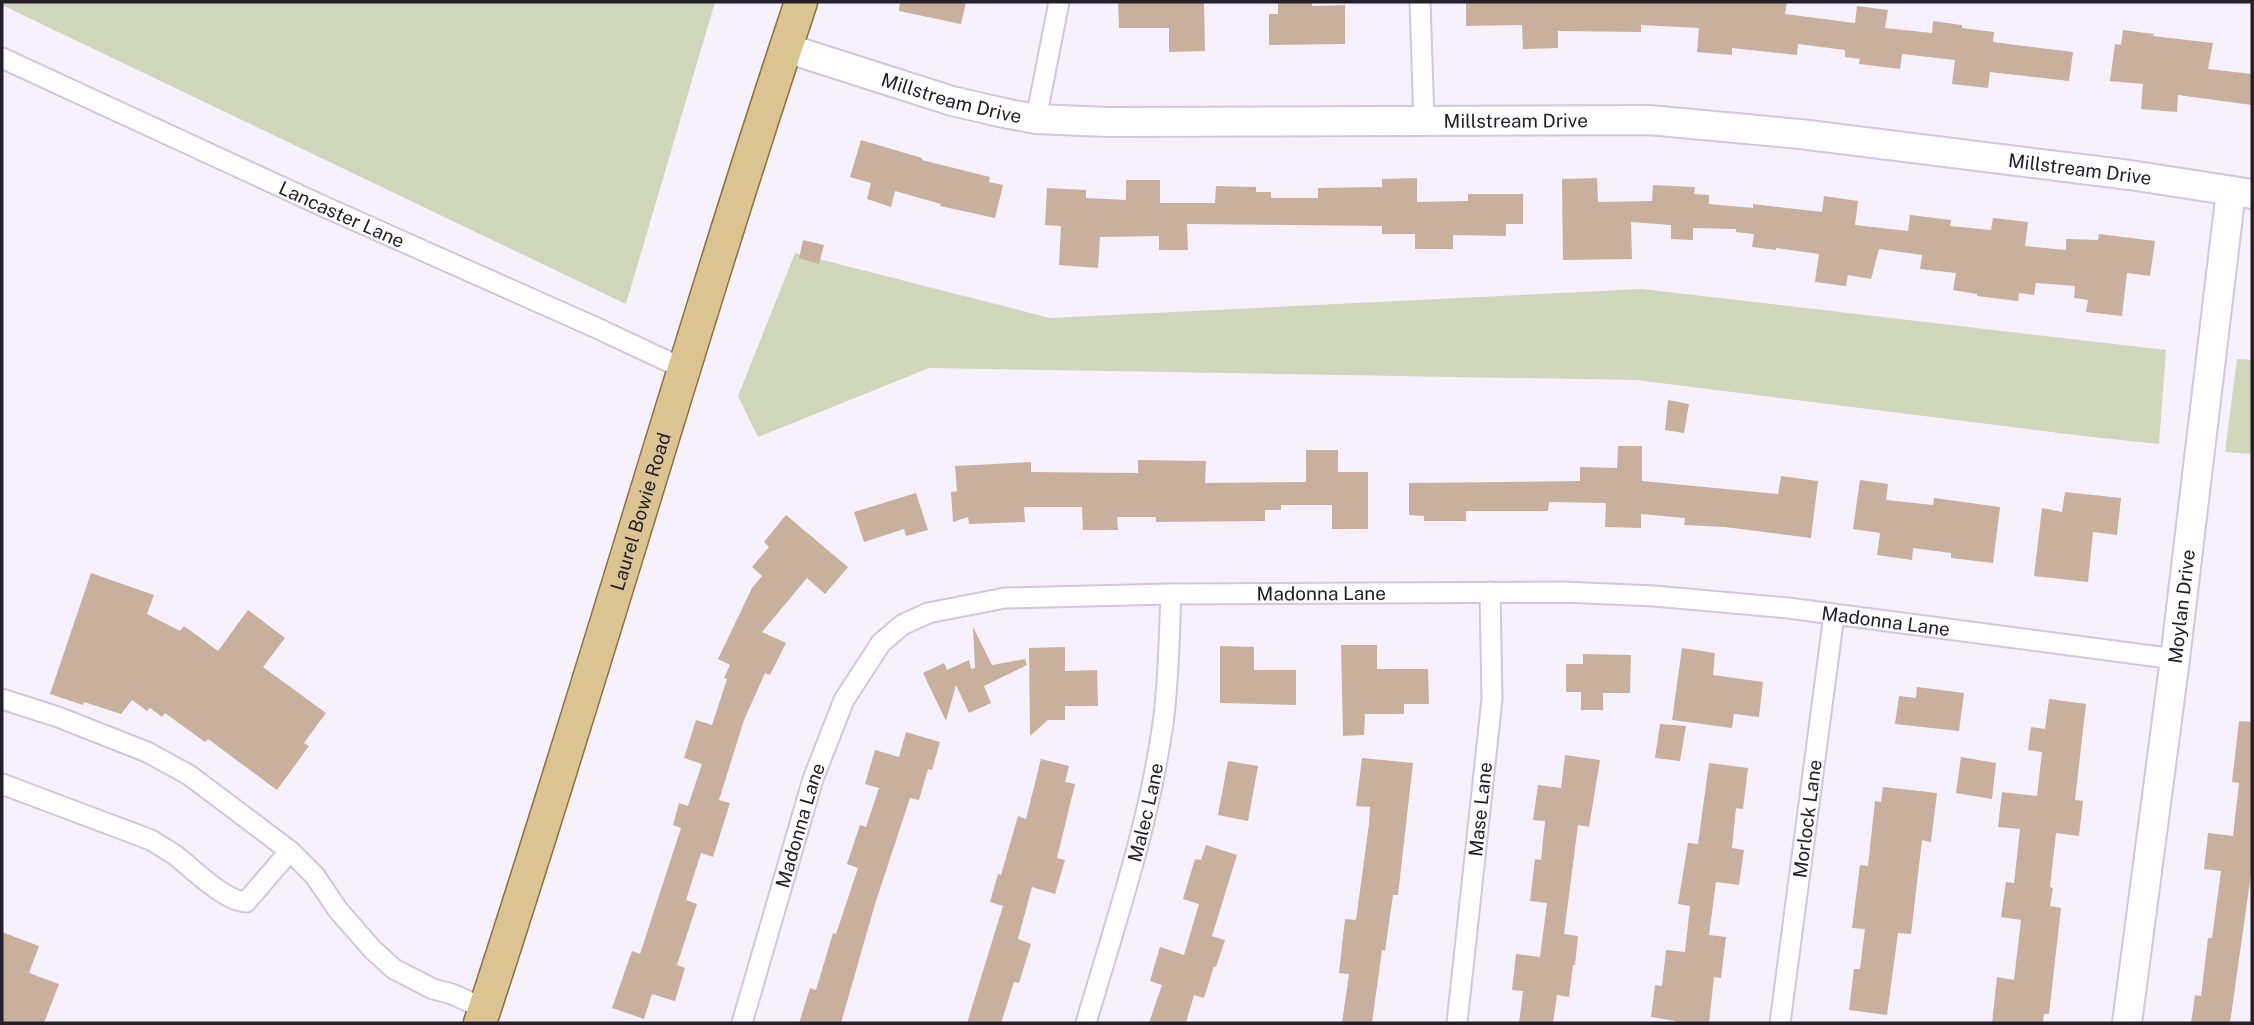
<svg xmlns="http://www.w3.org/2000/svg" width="2254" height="1025" viewBox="0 0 2254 1025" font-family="'Public Sans',sans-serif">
  <rect width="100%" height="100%" fill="#f6f1fc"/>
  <!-- green -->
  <g fill="#cfd6bb">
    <polygon points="2,2 715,2 626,304 2,5"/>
    <polygon points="795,253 1050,318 1642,289 2166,350 2159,444 2083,436 1636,380 929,368 758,437 738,396"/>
    <polygon points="2237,359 2252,360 2252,454 2225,452"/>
  </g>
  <!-- building -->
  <g fill="#c7b19e">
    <polygon points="900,2 966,2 961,24 899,11"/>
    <polygon points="1118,2 1204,2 1205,51 1169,52 1169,28 1119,28"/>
    <polygon points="1278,2 1312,2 1312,6 1345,5 1345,44 1269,45 1269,14 1278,14"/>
    <polygon points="1466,2 1787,2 1785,14 1855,23 1857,6 1888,10 1885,28 1932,33 1933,21 1962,25 1962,28 1994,32 1993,42 2073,52 2069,81 1990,72 1988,88 1952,84 1955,60 1902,54 1900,69 1859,64 1860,59 1845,57 1845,50 1798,44 1797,55 1732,48 1732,55 1697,52 1699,28 1641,25 1641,32 1558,31 1558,48 1523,49 1522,25 1466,26"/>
    <polygon points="2123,30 2154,34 2153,36 2213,43 2208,69 2252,74 2252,105 2178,95 2177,112 2141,109 2143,84 2110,81 2115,44 2121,45"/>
    <polygon points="861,140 922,158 922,160 990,177 989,182 1003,185 995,218 940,206 941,204 895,191 891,207 867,199 871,183 850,177"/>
    <polygon points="1417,178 1417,202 1468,201 1468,194 1523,194 1523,224 1506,224 1506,236 1453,235 1453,249 1415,249 1415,234 1382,234 1382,226 1187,224 1188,250 1159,250 1159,236 1100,237 1098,268 1059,265 1061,226 1045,225 1047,188 1086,190 1086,198 1126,200 1126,180 1160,180 1160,203 1215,203 1216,186 1256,187 1256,192 1271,192 1271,198 1318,198 1318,188 1382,187 1382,179"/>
    <polygon points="1597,178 1598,202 1652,201 1653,185 1695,187 1694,194 1709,195 1709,204 1753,208 1753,204 1822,212 1824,196 1858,201 1855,225 1908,231 1910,215 1951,220 1950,226 1991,230 1993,218 2028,222 2025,246 2066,250 2066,239 2098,240 2099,234 2155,241 2150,276 2127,273 2122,316 2086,312 2088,300 2074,298 2075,286 2036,283 2034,295 2019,293 2018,301 1977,296 1977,294 1953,290 1956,273 1920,269 1922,255 1879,249 1871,279 1848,275 1846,286 1815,282 1819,254 1776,248 1776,250 1752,247 1754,234 1736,232 1736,229 1693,228 1693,240 1671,239 1671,225 1631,222 1632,259 1563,260 1562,179"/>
    <polygon points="803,240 824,245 819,264 799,258"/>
    <polygon points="1668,400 1689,404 1684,433 1665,430"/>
    <polygon points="1618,446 1642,446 1642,481 1778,494 1781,476 1818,481 1811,538 1725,527 1684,525 1685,518 1641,514 1641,528 1605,527 1606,503 1549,502 1548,511 1466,511 1466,521 1424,521 1424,516 1409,515 1409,483 1580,481 1580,467 1617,468"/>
    <polygon points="1306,450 1338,450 1338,472 1368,472 1368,529 1332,529 1332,505 1281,505 1281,510 1265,510 1265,521 1156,522 1156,517 1117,517 1118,530 1083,530 1082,507 1024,507 1025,522 969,524 968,517 953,522 951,492 957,491 955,466 1031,462 1031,472 1138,473 1138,460 1206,461 1205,483 1306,482"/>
    <polygon points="1860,480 1888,484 1886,500 1933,505 1934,498 2000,507 1993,563 1951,558 1951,553 1913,548 1912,560 1877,555 1880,533 1853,529"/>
    <polygon points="2065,492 2121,498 2117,535 2093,532 2088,582 2034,576 2042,508 2062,512"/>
    <polygon points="916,493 928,530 906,536 904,529 864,542 854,512"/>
    <polygon points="786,515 848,567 825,594 807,578 762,632 786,643 770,675 765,673 744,720 719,800 730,803 713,857 701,853 686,900 697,904 677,965 685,968 675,1001 652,994 644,1019 612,1008 632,951 640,954 681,828 673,825 679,803 688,806 702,764 684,758 696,720 712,725 727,679 724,678 730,665 718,659 752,588 762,576 752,567 769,547 764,542"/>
    <polygon points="91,573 154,595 147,614 180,631 184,626 218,651 248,610 285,638 263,667 326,713 304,743 309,746 277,790 208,739 205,742 165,713 162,717 150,708 147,711 132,700 121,714 84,702 83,705 50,694"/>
    <polygon points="973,627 992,665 1025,659 1027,665 984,686 991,703 969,713 956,685 946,721 923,673 944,663 947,670 969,660 971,669 975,668"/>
    <polygon points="1341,645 1377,645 1377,669 1428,669 1429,704 1404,704 1404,714 1365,714 1364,735 1343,736"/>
    <polygon points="1220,646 1254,647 1254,670 1296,670 1296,705 1220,703"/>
    <polygon points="1065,647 1065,671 1097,670 1098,706 1065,706 1065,720 1048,720 1030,736 1029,648"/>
    <polygon points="1682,648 1715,653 1713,675 1763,682 1759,717 1734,714 1732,728 1672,720"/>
    <polygon points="1583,654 1631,655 1630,693 1603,693 1603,710 1581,710 1581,692 1566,692 1566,664 1583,664"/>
    <polygon points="1917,687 1964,693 1959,731 1895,724 1899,696 1916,698"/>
    <polygon points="2049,699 2086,704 2075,800 2083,801 2079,836 2056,833 2050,887 2053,888 2050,906 2061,908 2049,1014 2044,1014 2043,1023 1992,1023 1997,977 2014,980 2021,920 2001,917 2006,882 2014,883 2020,829 1998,827 2002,792 2037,796 2042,752 2028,750 2031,727 2045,729"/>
    <polygon points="2239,721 2252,722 2252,867 2230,1023 2191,1023 2195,995 2201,996 2208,938 2212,938 2221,871 2204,869 2208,833 2233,836 2239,783 2232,782"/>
    <polygon points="1660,724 1686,726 1680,761 1655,758"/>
    <polygon points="906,732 940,742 932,770 928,769 919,800 910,798 875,904 841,1023 799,1023 810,988 816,990 833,933 836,934 858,868 847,864 860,825 866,827 879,788 865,784 875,750 899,757"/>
    <polygon points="1565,755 1600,760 1589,827 1578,825 1564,934 1578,936 1575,965 1573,965 1569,997 1557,995 1553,1023 1519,1023 1523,991 1512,990 1516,954 1540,957 1547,903 1530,901 1535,859 1541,860 1545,821 1533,820 1538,785 1561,788"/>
    <polygon points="1961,757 1996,763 1992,799 1956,793"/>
    <polygon points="1362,758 1413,763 1398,895 1393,895 1385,951 1382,950 1372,1023 1342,1023 1349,974 1339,973 1345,919 1356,920 1369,824 1370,807 1356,806"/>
    <polygon points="1041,759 1069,766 1065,782 1075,784 1057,858 1065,860 1055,894 1032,887 1018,939 1031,944 1019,983 1014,982 1001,1023 967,1023 1003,906 990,902 998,874 1001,875 1018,816 1026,819"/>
    <polygon points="1228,761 1258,766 1248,821 1218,815"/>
    <polygon points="1709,763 1748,768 1743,809 1736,808 1732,848 1744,850 1739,885 1716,882 1709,935 1726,937 1721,978 1714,977 1709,1023 1675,1023 1675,1021 1651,1017 1655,985 1662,986 1666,950 1685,952 1690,906 1678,904 1688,843 1698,844"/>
    <polygon points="1883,787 1937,793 1931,842 1922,840 1911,934 1898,933 1887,1015 1849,1010 1854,969 1860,969 1865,929 1852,928 1860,865 1868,866 1875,801 1881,802"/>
    <polygon points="1206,845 1237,855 1212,936 1225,940 1216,967 1214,966 1204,998 1194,995 1186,1023 1149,1023 1162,985 1150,981 1160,947 1184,955 1199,904 1183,899 1195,859 1201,860"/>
    <polygon points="2,932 39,946 29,973 59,984 44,1023 2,1023"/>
  </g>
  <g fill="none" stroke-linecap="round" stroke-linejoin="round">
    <defs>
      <g id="street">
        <polyline points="1420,2 1424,121"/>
        <path id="s1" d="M2 58 325 207 599 329 684 369"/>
        <polyline points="1036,119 1059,2"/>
        <polyline points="2,699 58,717 147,752 189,775 290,851 315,876 338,910 373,950 394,969 433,989 452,994 485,1009"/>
        <path d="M2 784 151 840C159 845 167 850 175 855 192 868 224 901 246 902L290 851"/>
        <path id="s2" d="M742 1023 813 779 844 700 881 643 902 625 928 613 1005 598 1171 594 1563 592 1654 596 1788 608 2175 659"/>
        <path id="s3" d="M1086 1023C1115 924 1149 825 1163 723 1169 680 1169 637 1171 594"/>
        <path id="s4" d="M1457 1023 1492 699 1490 592"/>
        <path id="s5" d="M1780 1023 1834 615"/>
      </g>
      <g id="secondary">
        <path id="s6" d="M786 48 952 101 1004 113 1036 119 1108 122 1649 120 1800 134 2130 175 2252 194"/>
        <path id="s7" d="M2127 1023 2175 659 2231 191"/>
      </g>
      <g id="primary">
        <path id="s8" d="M480 1023C592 684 688 340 801 2"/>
      </g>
    </defs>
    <!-- street casing -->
    <use href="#street" stroke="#d2c6e0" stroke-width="23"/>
    <!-- secondary casing -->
    <use href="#secondary" stroke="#d2c6e0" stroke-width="32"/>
    <!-- primary casing -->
    <use href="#primary" stroke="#89713e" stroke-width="35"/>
    <!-- street -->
    <use href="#street" stroke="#fff" stroke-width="19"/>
    <!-- secondary -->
    <use href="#secondary" stroke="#fff" stroke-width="28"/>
    <!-- primary -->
    <use href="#primary" stroke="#d9c492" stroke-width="32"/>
  </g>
  <g text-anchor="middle" stroke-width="6" stroke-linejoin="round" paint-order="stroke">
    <!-- street labels -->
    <g font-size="19" fill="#242029" stroke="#f6f1fc">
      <text dy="7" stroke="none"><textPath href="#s6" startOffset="173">Millstream Drive</textPath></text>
      <text dy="7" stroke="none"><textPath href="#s6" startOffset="740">Millstream Drive</textPath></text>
      <text dy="7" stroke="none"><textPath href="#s6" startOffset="1307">Millstream Drive</textPath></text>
      <text dy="7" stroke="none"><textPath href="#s1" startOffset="374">Lancaster Lane</textPath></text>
      <text dy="7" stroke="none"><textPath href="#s8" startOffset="536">Laurel Bowie Road</textPath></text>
      <text dy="7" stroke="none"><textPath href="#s2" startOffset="858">Madonna Lane</textPath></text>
      <text dy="7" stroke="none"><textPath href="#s7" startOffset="420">Moylan Drive</textPath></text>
      <text dy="7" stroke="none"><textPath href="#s2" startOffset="1424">Madonna Lane</textPath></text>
      <text dy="7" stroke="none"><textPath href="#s4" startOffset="215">Mase Lane</textPath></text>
      <text dy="7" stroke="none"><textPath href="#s3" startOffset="219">Malec Lane</textPath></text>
      <text dy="7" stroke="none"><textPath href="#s5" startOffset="206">Morlock Lane</textPath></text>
      <text dy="7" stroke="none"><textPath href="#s2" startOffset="206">Madonna Lane</textPath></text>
    </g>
  </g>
  <!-- border -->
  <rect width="2254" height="1025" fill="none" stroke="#242029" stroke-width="7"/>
</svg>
